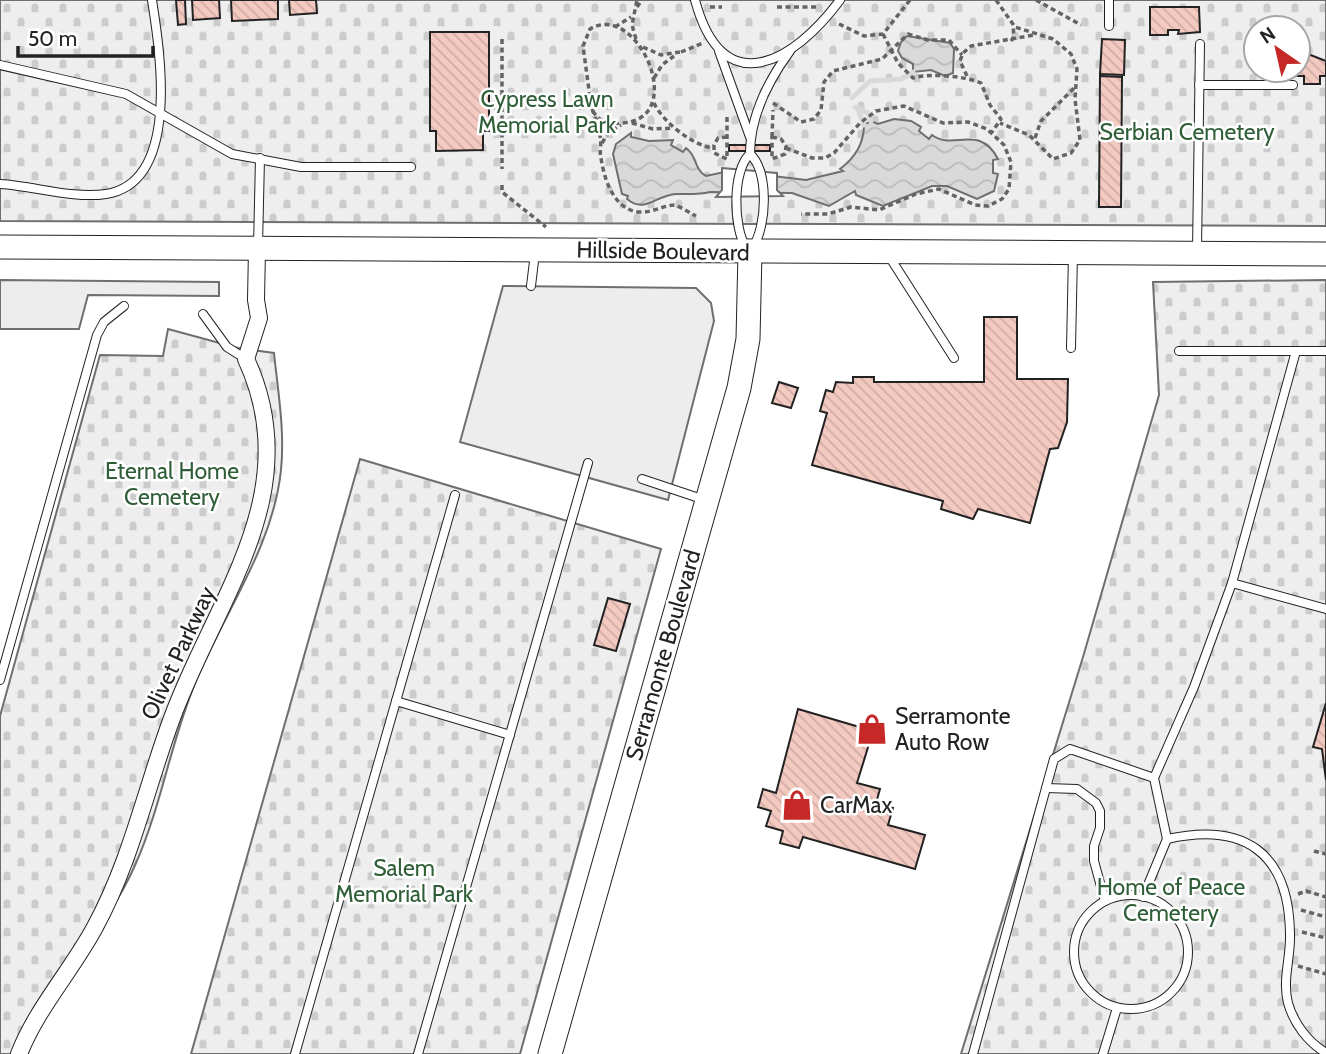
<svg xmlns="http://www.w3.org/2000/svg" width="1326" height="1054" viewBox="0 0 1326 1054" font-family="Cabin,sans-serif">
  <defs>
    <pattern id="cemetery-stones" width="16" height="16" patternUnits="userSpaceOnUse" patternTransform="scale(1.75)"><rect width="16" height="16" fill="#eee"/><path d="M2 7V4a2 2 0 0 1 4 0v3zM10 15v-3a2 2 0 0 1 4 0v3z" fill="#ccc"/></pattern>
    <pattern id="water-waves" width="16" height="10" patternUnits="userSpaceOnUse" patternTransform="scale(1.75)"><rect width="16" height="10" fill="#d9d9d9"/><path d="M0 5q4-4 8 0t8 0" fill="none" stroke="#bababa"/></pattern>
    <pattern id="building-back-hatch" width="6" height="6" patternUnits="userSpaceOnUse" patternTransform="scale(1.75)"><rect width="6" height="6" fill="#f3c9c0"/><path d="M-1 5l2 2M0 0l6 6M5-1l2 2" fill="none" stroke="#d0aca5"/></pattern>
  </defs>
  <rect width="100%" height="100%" fill="#fff"/>
  <!-- cemetery -->
  <g fill="url(#cemetery-stones)" stroke="#6f6f6f" stroke-width="2" fill-rule="evenodd">
    <path d="M0 0H1326V226L0 221ZM1256 28H1298V70H1256Z"/>
    <polygon points="1326,280 1326,1054 961,1054 1083,657 1159,395 1153,282"/>
    <path d="M168 329 238 348 274 353C278 392 285 431 281 470 273 547 225 611 196 681 171 740 162 804 136 863 117 907 87 944 60 984 45 1005 35 1031 22 1054H0V716L100 355 163 356Z"/>
    <polygon points="360,459 661,549 520,1054 191,1054"/>
  </g>
  <!-- parking -->
  <g fill="#ededed" stroke="#6f6f6f" stroke-width="2">
    <polygon points="0,280 219,282 219,296 88,295 79,329 0,329"/>
    <polygon points="503,286 696,288 711,303 714,321 668,500 460,442"/>
  </g>
  <!-- water -->
  <g fill="url(#water-waves)" stroke="#6f6f6f" stroke-width="2">
    <polygon points="907,36 950,43 954,49 953,73 945,76 931,70 913,72 913,64 902,58 898,51 901,42"/>
    <path d="M894 119 911 121 921 127 919 131 929 139 932 135C953 151 979 123 998 159L993 160V173L998 174 994 191 977 199 947 186H932L883 206 856 195 855 191 829 206 792 193 710 192C698 195 688 194 676 194 656 195 645 214 627 199L628 196 622 194 613 154 616 144 631 133V137L649 141 673 140 671 145 683 152 686 148C697 155 694 170 706 176L729 171 806 180 843 171 840 169C856 157 864 143 864 125L871 121 878 124Z"/>
  </g>
  <!-- pier -->
  <polygon fill="#fff" stroke="#6f6f6f" stroke-width="2" points="722,168 777,173 777,190 783,196 716,197 722,190"/>
  <g fill="none" stroke-linecap="round" stroke-linejoin="round">
    <!-- stream -->
    <g stroke="#d9d9d9" stroke-width="5">
      <polyline points="852,98 870,81 901,79 913,72"/>
      <polyline points="855,107 868,113 871,121"/>
      <polyline points="858,109 864,125"/>
    </g>
  </g>
  <!-- building -->
  <g fill="url(#building-back-hatch)" stroke="#222" stroke-width="2">
    <polygon points="176,0 185,0 186,24 178,25"/>
    <polygon points="192,0 219,0 220,18 193,20"/>
    <polygon points="231,0 278,0 278,19 232,21"/>
    <polygon points="289,0 316,0 317,13 290,15"/>
    <polygon points="1150,7 1199,7 1200,32 1178,34 1179,30 1168,30 1168,35 1150,35"/>
    <polygon points="430,32 489,32 489,131 483,131 483,150 436,151 436,131 430,131"/>
    <polygon points="1102,39 1125,40 1124,75 1100,74"/>
    <polygon points="1308,54 1326,61 1326,76 1320,76 1320,84 1304,84 1304,76 1297,76 1298,61 1304,61"/>
    <polygon points="1100,76 1122,77 1121,207 1099,207"/>
    <rect x="729" y="145" width="41" height="6"/>
    <polygon points="984,317 1017,317 1017,379 1068,379 1067,422 1058,448 1050,449 1030,523 978,509 973,519 941,509 943,501 812,465 827,413 820,411 826,390 833,392 836,382 853,383 853,377 874,377 874,382 984,382"/>
    <polygon points="779,382 798,388 791,408 772,403"/>
    <polygon points="608,598 630,604 616,651 594,645"/>
    <polygon points="1326,703 1326,780 1322,749 1313,747"/>
    <polygon points="798,709 873,731 857,783 880,789 876,803 893,808 888,825 925,835 915,869 803,837 799,848 780,843 783,831 766,826 771,811 758,807 763,789 776,793"/>
  </g>
  <g fill="none" stroke-linecap="round" stroke-linejoin="round">
    <defs>
      <g id="service">
        <path d="M695 0C723 104 794 62 840 0"/>
        <polyline points="1109,26 1109,0"/>
        <polyline points="719,51 750,137"/>
        <polyline points="0,65 126,94 232,154 301,167 411,167"/>
        <polyline points="1199,85 1293,85"/>
        <path d="M0 184C34 186 73 199 106 194 181 182 160 51 152 0"/>
        <polyline points="258,246 260,158"/>
        <path d="M746 247C733 228 732 170 750 154"/>
        <path d="M753 247C767 225 769 172 750 154 750 117 768 81 790 51"/>
        <polyline points="1197,250 1200,44"/>
        <polyline points="889,256 954,358"/>
        <polyline points="531,286 535,253"/>
        <polyline points="203,314 227,347 246,359"/>
        <polyline points="1071,348 1073,254"/>
        <polyline points="1179,351 1326,351"/>
        <path d="M1296 351 1232 583 1194 687 1154 778 1167 839C1244 822 1289 852 1290 934 1291 957 1282 980 1288 1003 1294 1024 1308 1042 1326 1053"/>
        <polyline points="642,479 705,500"/>
        <polyline points="1232,583 1326,609"/>
        <polyline points="0,680 97,335 104,322 124,306"/>
        <polyline points="396,701 510,735"/>
        <circle cx="1131" cy="952" r="57"/>
        <polyline points="1143,897 1167,839"/>
        <polyline points="1105,901 1094,861 1094,846 1100,828 1100,811 1096,803 1077,789 1046,788 1054,759 1070,749 1154,778"/>
        <polyline points="295,1054 455,495"/>
        <polyline points="418,1054 588,463"/>
        <polyline points="973,1054 1046,788"/>
        <polyline points="1103,1054 1117,1008"/>
      </g>
      <path id="minor" d="M19 1054C37 1008 72 970 95 927 131 861 146 788 172 718 216 598 308 492 246 359L259 318 256 300 257 249"/>
      <g id="secondary">
        <polyline points="0,247 1326,254"/>
        <polyline points="550,1054 739,388 748,339 750,252"/>
      </g>
    </defs>
    <!-- service casing -->
    <use href="#service" stroke="#222" stroke-width="10"/>
    <!-- minor casing -->
    <use href="#minor" stroke="#222" stroke-width="18"/>
    <!-- secondary casing -->
    <use href="#secondary" stroke="#222" stroke-width="25"/>
    <!-- path -->
    <g stroke="#646464" stroke-width="3.5" stroke-dasharray="5 3.5" stroke-linecap="butt">
      <polyline points="996,0 1015,27 1053,39 1071,54 1077,69 1075,99 1080,140 1071,153 1053,159 1029,135 1000,123"/>
      <polyline points="1036,0 1081,25"/>
      <polyline points="637,7 642,0"/>
      <polyline points="710,7 722,7"/>
      <polyline points="777,7 818,7"/>
      <polyline points="839,24 864,36 883,34 910,0"/>
      <polyline points="615,27 631,17"/>
      <path d="M883 34 898 63 913 78C930 73 965 76 981 83L990 105 1001 119 992 132"/>
      <polyline points="502,39 502,169"/>
      <polyline points="636,39 632,25 637,0"/>
      <polyline points="1011,41 1014,37 1013,26"/>
      <polyline points="643,47 661,55 680,52"/>
      <polyline points="681,52 703,43"/>
      <polyline points="967,76 960,61 963,53 971,46 1034,35"/>
      <polyline points="654,78 662,65 674,56"/>
      <path d="M654 103C662 121 692 145 712 148"/>
      <polyline points="773,103 801,122 814,119 821,110 824,82 833,71 882,59 908,34 928,40 949,40 962,55"/>
      <path d="M593 111C599 122 609 124 621 123 690 121 638 0 590 29L583 46 591 105C594 116 599 126 600 136 602 144 599 151 601 158 604 179 614 210 639 212 653 213 663 205 676 205L696 216"/>
      <polyline points="632,123 653,129 673,128"/>
      <polyline points="727,137 718,138 714,145 714,153 727,159 727,115"/>
      <polygon points="772,137 781,139 786,146 785,154 772,159"/>
      <polyline points="772,137 773,110"/>
      <polyline points="1035,138 1041,121 1074,88"/>
      <polyline points="602,143 609,132 621,125"/>
      <polyline points="786,148 812,158 825,158 834,153 860,123 876,111 904,106 943,123 968,122 987,129 1004,145 1011,162 1009,189 1002,199 988,206 975,205 939,189 916,194 879,210 851,207 828,214 801,214"/>
      <polyline points="502,185 502,192 546,227"/>
      <polyline points="1314,851 1326,854"/>
      <polyline points="1298,894 1306,891 1326,897"/>
      <polyline points="1301,910 1326,917"/>
      <polyline points="1302,932 1326,938"/>
      <polyline points="1298,966 1326,974"/>
    </g>
    <!-- service -->
    <use href="#service" stroke="#fff" stroke-width="8"/>
    <!-- minor -->
    <use href="#minor" stroke="#fff" stroke-width="16"/>
    <!-- secondary -->
    <use href="#secondary" stroke="#fff" stroke-width="23"/>
  </g>
  <!-- icons -->
  <defs>
    <symbol id="shop-bare" viewBox="-9 -9 18 18"><path d="M-5-2.5h2.3a2.7 3.5 0 0 1 5.4 0H5L5.5 6h-11ZM-1.5-2.5h3a1.5 2.3 0 0 0-3 0Z" fill="#c62828" stroke="#fff" stroke-width="2.5" paint-order="stroke"/></symbol>
  </defs>
  <g fill-rule="evenodd">
    <use href="#shop-bare" x="850" y="707" width="44" height="44"/>
    <use href="#shop-bare" x="775" y="783" width="44" height="44"/>
  </g>
  <g text-anchor="middle" stroke-width="5" stroke-linejoin="round" paint-order="stroke">
    <!-- park labels -->
    <g font-size="23" fill="#2f5e38" stroke="#fff">
      <text x="547" y="107">Cypress Lawn<tspan x="547" dy="26">Memorial Park</tspan></text>
      <text x="1187" y="140">Serbian Cemetery</text>
      <text x="172" y="479">Eternal Home<tspan x="172" dy="26">Cemetery</tspan></text>
      <text x="404" y="876">Salem<tspan x="404" dy="26">Memorial Park</tspan></text>
      <text x="1171" y="895">Home of Peace<tspan x="1171" dy="26">Cemetery</tspan></text>
    </g>
    <!-- street labels -->
    <g font-size="23" fill="#222" stroke="#fff">
      <text transform="translate(663 251) rotate(1)" y="8">Hillside Boulevard</text>
      <text transform="translate(178 653) rotate(-65)" y="8">Olivet Parkway</text>
      <text transform="translate(663 655) rotate(-74)" y="8">Serramonte Boulevard</text>
    </g>
    <!-- poi labels -->
    <g font-size="23" fill="#222" stroke="#fff" text-anchor="start">
      <text x="895" y="724">Serramonte<tspan x="895" dy="26">Auto Row</tspan></text>
      <text x="820" y="813">CarMax</text>
    </g>
  </g>
  <!-- north arrow -->
  <g transform="translate(1277 49) rotate(326)"><circle r="33" fill="#ffffff" stroke="#a7a7a7" stroke-width="2"/>
  <path d="M0-5L12 26L0 18L-12 26Z" fill="#c62828"/>
  <text y="-10" font-size="19" font-weight="bold" text-anchor="middle" fill="#222222">N</text>
  </g>
  <!-- scale -->
  <path d="M18 46v10h135v-10" fill="none" stroke="#222222" stroke-width="3.5"/>
  <text x="28" y="46" font-size="21" fill="#222222" stroke="#ffffff" stroke-width="5" paint-order="stroke">50 m</text>
</svg>
